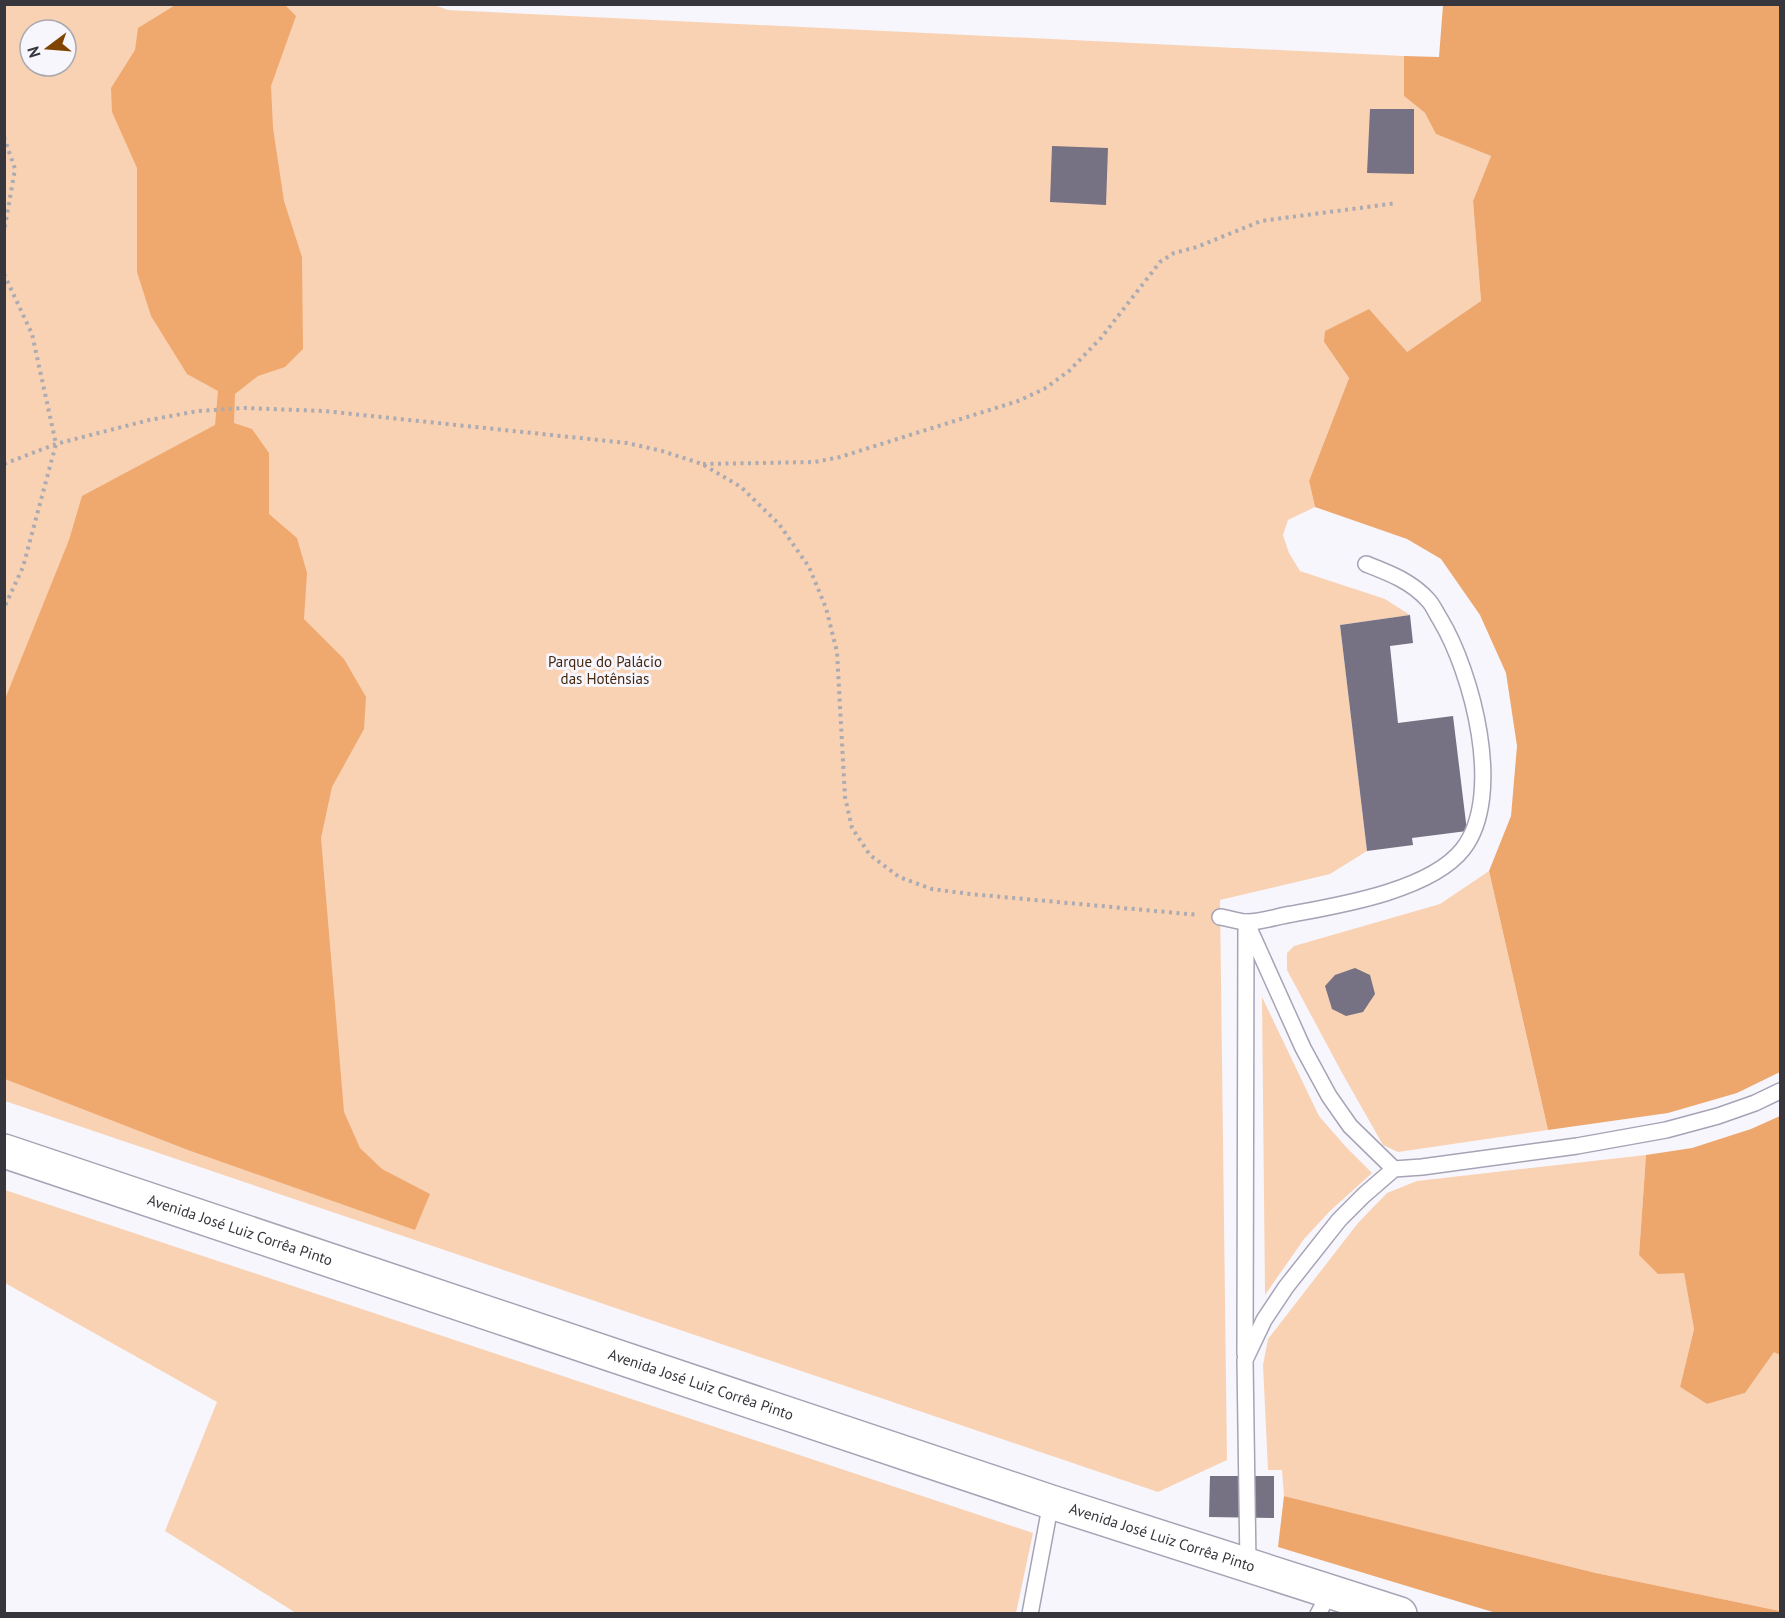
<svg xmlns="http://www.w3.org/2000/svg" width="1785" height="1618" viewBox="0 0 1785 1618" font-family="'PT Sans',sans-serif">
  <rect width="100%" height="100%" fill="#f7f6fd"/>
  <!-- green -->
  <g fill="#f9d2b4" fill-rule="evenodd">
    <path d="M432 4 448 10 1404 56V96L1425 113 1437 134 1491 156 1473 201 1481 302 1407 352 1324 342 1349 378 1309 481 1315 507 1288 520 1283 535 1289 553 1300 571 1385 599 1410 615 1340 625 1367 851 1330 874 1220 900 1227 1460 1158 1492 5 1101V5ZM30 30H66V66H30Z"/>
    <polygon points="1489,871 1548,1130 1398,1152 1383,1145 1341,1071 1287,970 1287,953 1294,946 1440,904"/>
    <polygon points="1262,997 1319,1116 1346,1147 1372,1173 1330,1211 1304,1239 1265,1295"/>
    <polygon points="1646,1155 1639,1255 1684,1272 1694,1329 1680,1387 1707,1404 1745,1393 1774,1351 1780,1355 1780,1611 1596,1573 1284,1496 1282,1470 1268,1470 1263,1365 1268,1339 1358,1223 1387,1193 1417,1181"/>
    <polygon points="5,1190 1033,1533 1016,1613 296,1613 165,1531 217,1402 5,1283"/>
  </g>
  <!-- forest -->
  <g fill="#eda76d">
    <polygon points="1443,5 1780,5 1780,1072 1737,1093 1668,1113 1548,1130 1489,871 1511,816 1517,746 1506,673 1480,615 1441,559 1407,539 1315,507 1309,481 1349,378 1324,342 1325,331 1369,309 1407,352 1481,301 1473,201 1491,156 1436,134 1425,113 1404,96 1404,56 1439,57"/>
    <polygon points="1780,1116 1780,1355 1774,1352 1745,1393 1707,1404 1680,1387 1694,1329 1684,1273 1658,1274 1639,1255 1646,1155 1692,1148 1751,1129"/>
    <polygon points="1284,1496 1596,1573 1780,1611 1780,1613 1496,1613 1278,1547"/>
  </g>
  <!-- water -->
  <polygon fill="#efa96f" points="177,4 285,5 296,16 271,86 273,128 284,201 302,257 303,349 285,367 258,376 235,394 234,423 252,429 269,453 269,514 297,538 307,573 304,619 344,659 366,697 364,729 332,787 321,838 344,1112 360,1148 382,1169 430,1194 415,1230 188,1150 5,1079 5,699 69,540 82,496 215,425 218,391 187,374 151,316 137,272 137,168 112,112 111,88 135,50 138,28"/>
  <!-- building -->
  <g fill="#767283">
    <polygon points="1370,109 1414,109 1414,174 1367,173"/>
    <polygon points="1052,146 1108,148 1106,205 1050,202"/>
    <polygon points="1410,615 1413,643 1390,646 1398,723 1453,716 1467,831 1412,838 1413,845 1367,851 1340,625"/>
    <polygon points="1355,968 1370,975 1375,994 1363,1012 1346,1016 1332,1009 1325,986 1335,975"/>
    <polygon points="1210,1476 1274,1476 1274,1518 1209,1517"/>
  </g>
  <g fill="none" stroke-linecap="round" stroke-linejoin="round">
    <defs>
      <g id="lane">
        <path d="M1220 917C1229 918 1239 922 1247 922 1262 922 1278 916 1292 914 1341 905 1431 890 1463 849 1505 795 1472 672 1440 619 1436 613 1433 605 1428 600 1411 581 1389 573 1366 564"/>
        <polyline points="1249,928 1303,1048 1329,1096 1350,1126 1394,1169"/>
        <polyline points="1245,1354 1246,922"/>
        <polyline points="1248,1565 1245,1360 1264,1320 1286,1287 1339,1220 1364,1195 1394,1169 1422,1167 1577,1146 1666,1130 1718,1116 1755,1103 1780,1091"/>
        <polyline points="1030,1614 1051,1502"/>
        <polyline points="1318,1614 1330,1592"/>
      </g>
      <g id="secondary">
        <path id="s1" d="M4 1151 1051 1502 1400 1614"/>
      </g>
    </defs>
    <!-- lane casing -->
    <use href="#lane" stroke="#a7a3b5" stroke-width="18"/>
    <!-- secondary casing -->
    <use href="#secondary" stroke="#a7a3b5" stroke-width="36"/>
    <!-- path -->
    <g stroke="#acabb2" stroke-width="4" stroke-dasharray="3 4.5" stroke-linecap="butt">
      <polyline points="4,137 15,169 4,232"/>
      <polyline points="4,274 32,334 56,444 23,567 4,608"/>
      <polyline points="4,464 56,444 149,420 198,411 245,408 324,411 627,443 662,451 702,464 741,487 779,524 809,567 826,608 837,652 845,797 852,828 870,855 899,877 932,889 970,894 1199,915"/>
      <polyline points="703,464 815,462 840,457 1018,401 1044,389 1069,371 1101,338 1160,262 1174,253 1197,247 1261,221 1397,203"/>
    </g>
    <!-- lane -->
    <use href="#lane" stroke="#fff" stroke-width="15"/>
    <!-- secondary -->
    <use href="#secondary" stroke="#fff" stroke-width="33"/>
  </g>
  <g text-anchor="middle" stroke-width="6" stroke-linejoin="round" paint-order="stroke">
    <!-- park labels -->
    <g font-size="15" fill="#44280f" stroke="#f7f6fd">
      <text x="605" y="667">Parque do Palácio<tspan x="605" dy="17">das Hotênsias</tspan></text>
    </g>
    <!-- street labels -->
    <g font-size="15" fill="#37363d" stroke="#f7f6fd">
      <text dy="5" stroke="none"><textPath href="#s1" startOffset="249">Avenida José Luiz Corrêa Pinto</textPath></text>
      <text dy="5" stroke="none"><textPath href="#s1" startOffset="735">Avenida José Luiz Corrêa Pinto</textPath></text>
      <text dy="5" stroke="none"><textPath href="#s1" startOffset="1221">Avenida José Luiz Corrêa Pinto</textPath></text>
    </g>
  </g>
  <!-- border -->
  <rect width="1785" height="1618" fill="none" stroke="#37363d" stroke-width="12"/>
  <!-- north arrow -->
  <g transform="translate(48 48) rotate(254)"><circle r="28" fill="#f7f6fd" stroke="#aaa9b0" stroke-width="1.5"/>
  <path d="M0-4.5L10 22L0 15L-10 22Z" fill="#804400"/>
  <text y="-9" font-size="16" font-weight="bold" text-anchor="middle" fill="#37363d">N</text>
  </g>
</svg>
